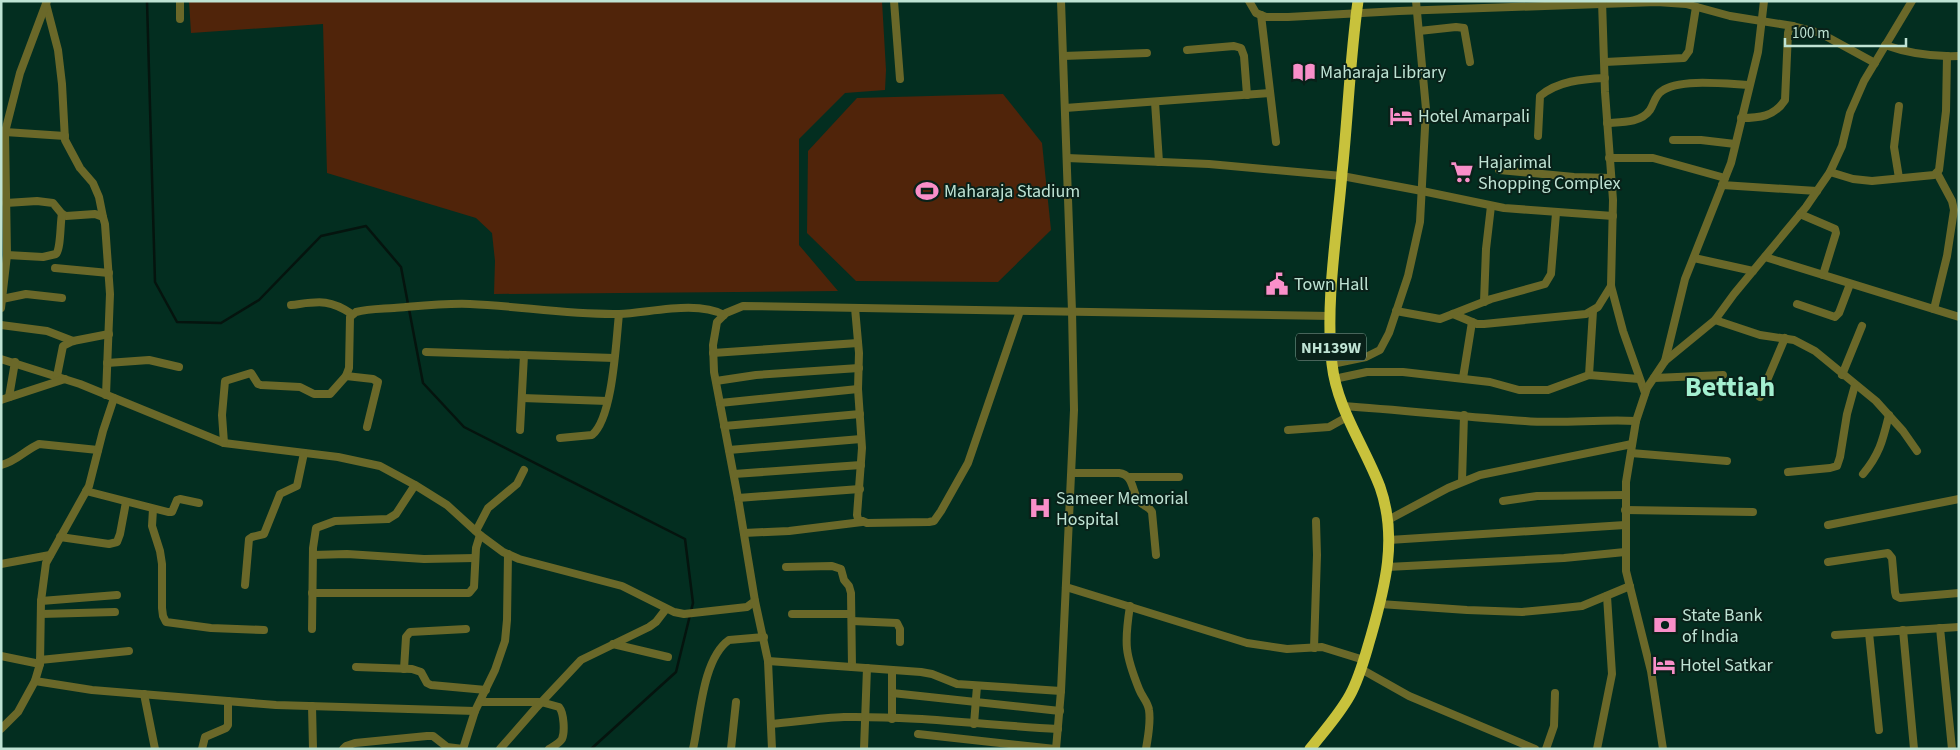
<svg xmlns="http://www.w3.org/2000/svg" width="1960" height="750" viewBox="0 0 1960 750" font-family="'Source Sans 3',sans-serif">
  <rect width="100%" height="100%" fill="#032e20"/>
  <!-- green -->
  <g fill="#50240a">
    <polygon points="189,1 882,1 886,70 885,90 845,93 799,139 799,245 838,291 494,294 495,261 492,233 476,218 327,173 323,24 191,33"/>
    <polygon points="1003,94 1042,143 1051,230 998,282 856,281 807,233 808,151 857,98"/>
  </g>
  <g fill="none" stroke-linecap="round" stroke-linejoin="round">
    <!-- stream -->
    <polyline stroke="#05140e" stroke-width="2.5" points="147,1 155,282 177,322 221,323 259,300 321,236 366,226 401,267 423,383 464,427 685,539 693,603 676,672 591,749"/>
    <!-- minor -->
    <g stroke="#6a6829" stroke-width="8">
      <polyline points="180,1 180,19"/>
      <polyline points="894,1 900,79"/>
      <polyline points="1249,1 1256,13 1266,17 1288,17 1399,11 1657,2 1686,4 1730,16 1793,26"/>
      <polyline points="1602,1 1605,92 1613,200 1611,286 1623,331 1645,393"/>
      <polyline points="46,4 58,50 62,84 65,140 80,168 93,183 99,197 103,217"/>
      <polyline points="1261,15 1276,142"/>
      <polyline points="1419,31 1456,27 1464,28 1470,62"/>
      <path d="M1885 45C1910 54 1933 57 1959 56"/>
      <polyline points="1187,50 1234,46 1241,48 1244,56 1247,95"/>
      <polyline points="1063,56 1147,53"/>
      <polyline points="1605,62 1684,58 1689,51 1696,7"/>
      <polyline points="1155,102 1159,162"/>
      <polyline points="1899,106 1894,147 1899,178"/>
      <polyline points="1065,108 1270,93"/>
      <path d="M1741 118C1759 118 1774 117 1785 100L1788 33 1789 29 1793 26 1820 33 1875 63"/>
      <path d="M1607 123C1621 122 1641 123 1650 110 1654 104 1655 95 1662 91 1678 78 1728 84 1749 85"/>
      <polyline points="5,132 65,136"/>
      <path d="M1538 136 1540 96C1558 81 1582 79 1605 78"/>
      <polyline points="1673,140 1701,140 1735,144"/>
      <polyline points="1067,158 1209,164 1342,176 1422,191 1504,208 1613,216"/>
      <polyline points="1609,158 1653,158 1725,178"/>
      <polyline points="1499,170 1574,177 1611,178"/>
      <polyline points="1830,172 1853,179 1872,181 1934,175 1939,170 1946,111 1947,56"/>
      <polyline points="1722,185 1817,191"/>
      <polyline points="6,203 37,201 53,203 62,214 66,216 95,214 103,217 105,224 110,294 106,395"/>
      <polyline points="1800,214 1835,229 1836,233 1823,275"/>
      <path d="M7 255 43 257 56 254C61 248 60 224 62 214"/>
      <polyline points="1765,257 1959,317"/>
      <polyline points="1694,258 1753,271"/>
      <polyline points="55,268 109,273"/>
      <polyline points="2,299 26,294 62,298"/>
      <polyline points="1484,302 1486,249 1491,206"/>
      <polyline points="1797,304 1835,317 1839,313 1850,284"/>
      <path d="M291 305C317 302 328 298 352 314"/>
      <polyline points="1,308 7,255 5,132 20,73 47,1"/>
      <polyline points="855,308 859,353 858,389 862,448 857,515 858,519 867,523 929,522 934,521 941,511 968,463 1020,311"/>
      <polyline points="1934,309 1947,256 1954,210 1952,201 1937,173"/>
      <polyline points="1396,311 1440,319 1491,299 1545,284 1551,274 1556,213"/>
      <polyline points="1453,314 1477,324 1484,324 1586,314 1598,307 1611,286"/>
      <polyline points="1715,320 1760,335 1794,340 1815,351 1876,401 1903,431 1917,451"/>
      <polyline points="1,325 47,331 73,341"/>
      <polyline points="426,352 614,358"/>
      <polyline points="713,353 858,343"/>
      <polyline points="1,359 80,384 224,443 338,457 380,466 415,485 447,505 480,535 503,552 519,559 622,586 674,612 684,614 747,607 755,601 738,498 714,372 713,345 717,322 726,313 743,306 1331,316"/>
      <polyline points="1665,361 1685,279 1731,163 1758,52 1764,1"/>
      <polyline points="107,363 149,360 179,367"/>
      <polyline points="1332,364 1366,357 1380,350 1389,333 1408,276 1420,222 1426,109 1416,1"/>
      <polyline points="1589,375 1593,311"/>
      <polyline points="1842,375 1862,326"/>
      <polyline points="57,376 63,346 73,341 109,334"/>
      <polyline points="346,376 373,379 378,382 367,427"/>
      <polyline points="1463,378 1472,322"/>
      <polyline points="1654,378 1723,375"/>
      <polyline points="1334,379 1367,372 1403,372 1490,382 1519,390 1548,390 1589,375 1639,379"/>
      <polyline points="716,381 756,375 859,368"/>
      <polyline points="9,397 15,362"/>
      <polyline points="1760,397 1785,338"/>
      <polyline points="522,398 607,401"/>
      <polyline points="1,400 65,379"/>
      <polyline points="720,403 858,389"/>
      <path d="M1342 406C1403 410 1464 417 1525 421 1562 424 1599 419 1636 421"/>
      <polyline points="724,426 860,414"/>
      <polyline points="520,430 524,355"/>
      <polyline points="1288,430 1329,427 1347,417"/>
      <path d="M560 438 592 435C613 418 616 341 619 314"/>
      <path d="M224 443 222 415 225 381 251 373 258 384 261 385 300 387 314 394H330L346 376 349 368 350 317 356 312C368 309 381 309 394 308 419 306 445 303 470 304 520 306 568 315 619 314 649 313 697 300 724 315"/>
      <polyline points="729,450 861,439"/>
      <polyline points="1631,453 1727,461"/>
      <path d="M1 465C16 462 25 450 39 444L98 450"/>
      <polyline points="1788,472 1830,468 1837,466 1840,457 1847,414 1855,385"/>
      <path d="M1072 473H1119C1135 475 1131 493 1140 502 1144 507 1149 506 1152 512L1156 555"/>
      <polyline points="734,474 861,465"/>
      <path d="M1863 474C1880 454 1883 439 1889 415"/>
      <polyline points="1129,477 1179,477"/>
      <polyline points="1462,481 1464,415"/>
      <polyline points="86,491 168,512 172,512 177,500 180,499 199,503"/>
      <polyline points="738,498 860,489"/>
      <polyline points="1503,501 1537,496 1626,495"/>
      <polyline points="153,509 152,526 160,551 162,564 162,608 163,616 166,622 211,628 264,630"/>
      <polyline points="1625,510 1753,512"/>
      <polyline points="1388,520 1448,488 1480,475 1632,444"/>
      <polyline points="1828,525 1959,499"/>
      <polyline points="476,531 488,508 517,484 524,470"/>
      <polyline points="744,533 789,531 862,522"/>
      <polyline points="60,537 109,544 117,542 120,534 126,502"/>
      <polyline points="1389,540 1625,525"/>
      <polyline points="313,555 347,554 424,559 475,558"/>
      <polyline points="1828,562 1888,553 1892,558 1895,592 1896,596 1900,598 1959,593"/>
      <polyline points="1,564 50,555"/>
      <polyline points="786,567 832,566 841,569 844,580 849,586 851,593 852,667"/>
      <polyline points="1387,567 1564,558 1625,552"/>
      <polyline points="245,585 249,539 252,537 264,534 280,494 297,486 304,453"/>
      <polyline points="1066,587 1247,643 1287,649 1322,647 1364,660"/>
      <polyline points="312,593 469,593 474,587 476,548 480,535"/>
      <polyline points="41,601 117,595"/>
      <polyline points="755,601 768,661 772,749"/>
      <polyline points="1380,604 1467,610 1522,612 1554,609 1582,606 1630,586"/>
      <path d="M1130 606C1124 644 1125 654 1139 689 1142 697 1148 702 1149 710 1151 723 1148 736 1146 749"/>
      <polyline points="41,614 115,612"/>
      <polyline points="792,614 851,614"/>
      <polyline points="852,621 897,623 900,629 900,642"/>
      <polyline points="1940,628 1952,749"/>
      <polyline points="312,629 313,548 316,528 335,521 388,519 396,514 415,485"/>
      <polyline points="1903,630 1914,749"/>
      <polyline points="1869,633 1879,730"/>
      <polyline points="1835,635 1959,627"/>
      <polyline points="613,644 668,657"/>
      <polyline points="1314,648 1317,555 1316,521"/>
      <polyline points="1,656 40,664"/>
      <polyline points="40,660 129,651"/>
      <polyline points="768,661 921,672 932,674 957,684 1061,691"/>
      <polyline points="356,667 412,669 421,672 427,683 431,685 486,690"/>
      <polyline points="404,669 406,637 410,632 466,629"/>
      <polyline points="1361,669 1409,696 1535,749"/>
      <polyline points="892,670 892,719"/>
      <polyline points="35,681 92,690 276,705 475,711"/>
      <polyline points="892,693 1060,711"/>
      <polyline points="144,694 155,749"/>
      <path d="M480 702H541L559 707C564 713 565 732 562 739 559 744 553 746 549 749"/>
      <polyline points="312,706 313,749"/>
      <path d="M771 724C795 722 820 718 844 717 915 716 987 725 1058 729"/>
      <polyline points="974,724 977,686"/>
      <polyline points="1,729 18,712 35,681 40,664 41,601 46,563 89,486 103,431 114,398"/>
      <polyline points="918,734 1055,749"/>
      <polyline points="202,749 205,737 226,728 228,725 228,701"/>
      <polyline points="343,749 346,746 355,743 427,736 433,736 447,747 463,749"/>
      <polyline points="463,749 475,711 495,670 505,641 507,620 508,554"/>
      <polyline points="500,749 535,709 581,660 649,627 656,622 666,609"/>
      <path d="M693 749C700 719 702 659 729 640L764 637"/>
      <polyline points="731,749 736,702"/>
      <polyline points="864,749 867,668"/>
      <polyline points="1056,749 1061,691 1074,410 1072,311 1061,1"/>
      <polyline points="1546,749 1554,726 1555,693"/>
      <polyline points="1597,749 1612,674 1607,596"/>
      <polyline points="1663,749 1651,671 1626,571 1626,482 1636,421 1647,388 1665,361 1715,320 1734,294 1806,207 1830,172 1842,146 1850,113 1864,81 1912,1"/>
    </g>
    <!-- highway -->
    <path stroke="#c8c23c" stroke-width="11" d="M1310 749C1324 731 1339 715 1350 695 1360 677 1365 656 1371 636 1385 587 1398 538 1380 487 1364 445 1337 409 1332 364 1325 303 1337 234 1342 173 1348 116 1350 58 1358 1"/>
  </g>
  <!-- icons -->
  <defs>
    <symbol id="library-bare" viewBox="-9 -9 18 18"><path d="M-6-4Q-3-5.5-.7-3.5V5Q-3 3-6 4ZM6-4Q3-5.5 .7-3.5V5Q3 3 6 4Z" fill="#f98fc9" stroke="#092119" stroke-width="2.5" paint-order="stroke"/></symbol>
    <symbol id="hotel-bare" viewBox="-9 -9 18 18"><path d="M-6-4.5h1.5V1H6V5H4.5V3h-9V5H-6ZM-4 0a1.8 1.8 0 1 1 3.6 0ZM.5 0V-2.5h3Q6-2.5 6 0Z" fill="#f98fc9" stroke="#092119" stroke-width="2.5" paint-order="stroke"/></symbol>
    <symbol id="supermarket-bare" viewBox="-9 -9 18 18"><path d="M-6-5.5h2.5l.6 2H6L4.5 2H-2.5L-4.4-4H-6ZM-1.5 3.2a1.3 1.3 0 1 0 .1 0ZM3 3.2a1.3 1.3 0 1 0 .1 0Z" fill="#f98fc9" stroke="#092119" stroke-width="2.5" paint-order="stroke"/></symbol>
    <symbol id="stadium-bare" viewBox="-9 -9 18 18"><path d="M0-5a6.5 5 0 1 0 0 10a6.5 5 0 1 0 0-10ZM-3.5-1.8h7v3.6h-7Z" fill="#f98fc9" stroke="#092119" stroke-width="2.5" paint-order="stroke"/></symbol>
    <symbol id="civic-bare" viewBox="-9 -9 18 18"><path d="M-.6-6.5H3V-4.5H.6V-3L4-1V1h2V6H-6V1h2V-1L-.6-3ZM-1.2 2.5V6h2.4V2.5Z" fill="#f98fc9" stroke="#092119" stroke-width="2.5" paint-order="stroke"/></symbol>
    <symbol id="hospital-bare" viewBox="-9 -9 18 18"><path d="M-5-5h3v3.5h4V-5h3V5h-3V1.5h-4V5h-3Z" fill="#f98fc9" stroke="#092119" stroke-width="2.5" paint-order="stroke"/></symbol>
    <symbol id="bank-bare" viewBox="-9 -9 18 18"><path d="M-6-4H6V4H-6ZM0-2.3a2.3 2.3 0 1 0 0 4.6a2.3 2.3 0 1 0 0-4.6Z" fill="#f98fc9" stroke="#092119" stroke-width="2.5" paint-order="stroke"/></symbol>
  </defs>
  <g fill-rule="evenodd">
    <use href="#library-bare" x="1288" y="56" width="32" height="32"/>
    <use href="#hotel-bare" x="1385" y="100" width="32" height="32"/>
    <use href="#supermarket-bare" x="1446" y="156" width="32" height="32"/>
    <use href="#stadium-bare" x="911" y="175" width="32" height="32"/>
    <use href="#civic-bare" x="1261" y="268" width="32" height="32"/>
    <use href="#hospital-bare" x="1024" y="492" width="32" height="32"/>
    <use href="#bank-bare" x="1649" y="609" width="32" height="32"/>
    <use href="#hotel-bare" x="1648" y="649" width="32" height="32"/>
  </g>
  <g text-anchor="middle" stroke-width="4" stroke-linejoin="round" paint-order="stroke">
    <!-- shield labels -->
    <rect fill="#092119" stroke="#88a99c" stroke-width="1" x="1296" y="333.5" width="70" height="27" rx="4"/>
    <g font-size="16" font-weight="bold" fill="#bfe3d4">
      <text x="1331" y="353">NH139W</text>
    </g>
    <!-- poi labels -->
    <g font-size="18" fill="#bfe3d4" stroke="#092119" text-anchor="start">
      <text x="1320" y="78">Maharaja Library</text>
      <text x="1418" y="122">Hotel Amarpali</text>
      <text x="1478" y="168">Hajarimal<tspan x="1478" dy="21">Shopping Complex</tspan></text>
      <text x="944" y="197">Maharaja Stadium</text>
      <text x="1294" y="290">Town Hall</text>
      <text x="1056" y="504">Sameer Memorial<tspan x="1056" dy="21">Hospital</tspan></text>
      <text x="1682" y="621">State Bank<tspan x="1682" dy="21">of India</tspan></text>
      <text x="1680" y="671">Hotel Satkar</text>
    </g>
    <!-- town labels -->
    <g font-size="28" font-weight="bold" fill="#a4f0d1" stroke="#092119">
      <text x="1730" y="396">Bettiah</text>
    </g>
  </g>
  <!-- border -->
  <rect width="1960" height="750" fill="none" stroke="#bfe3d4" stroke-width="5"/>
  <!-- scale -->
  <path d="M1785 38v8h121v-8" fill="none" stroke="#bfe3d4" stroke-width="2.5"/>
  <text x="1792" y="38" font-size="15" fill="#bfe3d4" stroke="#092119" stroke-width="4" paint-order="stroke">100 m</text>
</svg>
